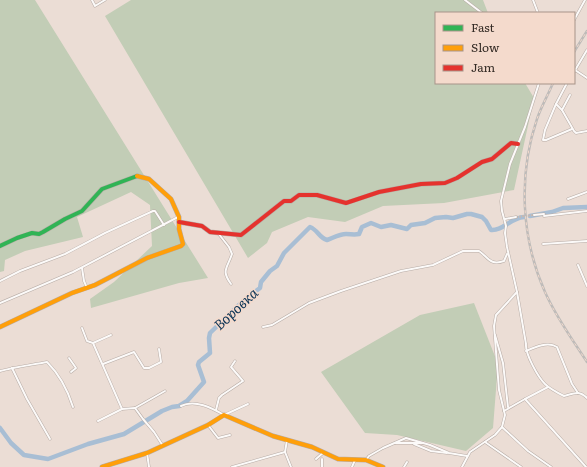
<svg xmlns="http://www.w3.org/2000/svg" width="587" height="467" viewBox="0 0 587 467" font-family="Literata,serif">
  <rect width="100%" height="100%" fill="#ebddd5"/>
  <!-- green -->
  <g fill="#c2cdb6">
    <polygon points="0,0 35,0 208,278 179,283 91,308 90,299 114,282 152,246 150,205 131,192 77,217 83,237 25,251 5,260 4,271 0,272"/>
    <polygon points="131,0 483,0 488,13 436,13 436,83 525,83 534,98 514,190 444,203 383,206 345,222 308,217 272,232 267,243 248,258 105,16"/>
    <polygon points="474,303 498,364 493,428 466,451 397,435 365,433 321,372 420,315"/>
  </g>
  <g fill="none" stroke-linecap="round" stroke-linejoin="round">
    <!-- river -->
    <g stroke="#a8bed4" stroke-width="4.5">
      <polyline points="530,216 552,212 563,208 587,207"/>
      <path d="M0 428 11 443 24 455 48 459 88 444 124 434 162 411 172 407 179 406 187 401 204 382 198 365 199 362 210 353 209 338 210 333 244 300 260 288 261 282 270 271 277 266 284 253 310 227C318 230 319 238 327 240 333 238 339 234 346 234 351 234 354 235 359 234L362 227 371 223 381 227 391 225 407 229 411 225 425 223 435 218 446 217 453 218 467 214H471L482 217 486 221 491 230C503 231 510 218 524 217"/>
    </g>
    <!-- street-tunnel -->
    <polyline stroke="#c6b9b2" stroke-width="2" stroke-dasharray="2 1" stroke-linecap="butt" points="516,217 534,215"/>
    <defs>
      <g id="street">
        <polyline points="92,0 95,6 105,0"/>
        <polyline points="465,0 482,13"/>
        <polyline points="533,0 538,13"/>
        <polyline points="574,20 585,0"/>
        <polyline points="575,70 587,78"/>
        <polyline points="574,72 587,50"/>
        <path d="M539 83 525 127 510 164 501 201 502 211 506 226 505 233 507 247 517 292 526 344C525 354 538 377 545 384 550 389 558 393 564 396 575 393 579 390 587 398"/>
        <polyline points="567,83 556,104 562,110 574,131 576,133 587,131"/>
        <polyline points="556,104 545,130 543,140 546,140 572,129"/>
        <polyline points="562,110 570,95"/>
        <polyline points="568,199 587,192"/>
        <polyline points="534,215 544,214"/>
        <polyline points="544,216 587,211"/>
        <polyline points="505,219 516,217"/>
        <path d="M218 233 229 247 232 254C227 269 221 270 231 284"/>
        <polyline points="543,244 587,241"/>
        <polyline points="578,265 587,286"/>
        <polyline points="82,268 84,281 87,288"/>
        <polyline points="0,281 20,271 65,254 105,233 153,211 155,211 164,225"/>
        <polyline points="0,303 73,272 178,217"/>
        <path d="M263 327 272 325 309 303 341 291 401 271 433 265 463 251H479C488 257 490 266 504 261L507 254"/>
        <polyline points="82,328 87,341 93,343"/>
        <polyline points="111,335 93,343 122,409 135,408 143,419 154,432 163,446"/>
        <polyline points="495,335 503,363 508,407"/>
        <path d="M526 351C535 347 548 341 557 347L572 384 578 393"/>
        <polyline points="69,358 76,368 71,372"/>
        <polyline points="103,364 134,352 144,368 149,368 161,362 159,349"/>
        <polyline points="12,368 27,399 50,439"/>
        <path d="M0 371C15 367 31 365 47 362 59 374 68 391 73 407"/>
        <polyline points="525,399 548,387"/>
        <path d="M181 406C195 399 212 408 224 415L248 404"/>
        <polyline points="135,408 165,391"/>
        <polyline points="216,410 219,398 222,395 243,381 231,367 235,361"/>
        <polyline points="504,411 525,399 586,467"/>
        <polyline points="98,421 122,409"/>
        <polyline points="208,425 218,438 230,435"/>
        <polyline points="502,427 528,451 551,467"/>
        <polyline points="485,442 521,467"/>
        <polyline points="395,443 423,443"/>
        <polyline points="414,444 431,451 447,453"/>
        <polyline points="285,452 287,440"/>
        <polyline points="147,453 149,467"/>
        <polyline points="316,459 324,452"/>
        <polyline points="366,460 369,456 383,448 406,438 430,445 449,453 467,456"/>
        <polyline points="232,467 285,452 291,467"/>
        <polyline points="322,467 322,459"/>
        <polyline points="352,467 355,460"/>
        <polyline points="404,467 407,462"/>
        <polyline points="462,467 470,452 495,435 502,427 505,415 499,390 494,326 496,315 517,292"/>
      </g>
      <polyline id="fast" points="0,246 17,238 32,233 39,234 43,232 65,219 82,211 102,189 137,176"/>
      <g id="slow">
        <polyline points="0,327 72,293 95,285 147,258 181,246 183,244 179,229 179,217 171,199 149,179 137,176"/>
        <polyline points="102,467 147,453 208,425 224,415 273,436 312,447 338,459 366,460 383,467"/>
      </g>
      <polyline id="jam" points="179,222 202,226 210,232 241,235 284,201 291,201 299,195 317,195 346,203 379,192 421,184 445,183 457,178 482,162 492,159 511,143 518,144"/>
    </defs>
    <!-- street casing -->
    <use href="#street" stroke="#b7aca6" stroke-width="3"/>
    <!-- fast casing -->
    <use href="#fast" stroke="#b7aca6" stroke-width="5"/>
    <!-- slow casing -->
    <use href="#slow" stroke="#b7aca6" stroke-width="5"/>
    <!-- jam casing -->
    <use href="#jam" stroke="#b7aca6" stroke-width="5"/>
    <!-- street -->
    <use href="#street" stroke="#fcfaf9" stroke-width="2"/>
    <!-- fast -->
    <use href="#fast" stroke="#30b455" stroke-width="4"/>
    <!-- slow -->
    <use href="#slow" stroke="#ff9f0a" stroke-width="4"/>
    <!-- jam -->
    <use href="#jam" stroke="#e5322d" stroke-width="4"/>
    <defs>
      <g id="rail">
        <polyline points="574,52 587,31"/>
        <path d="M553 83C548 95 541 107 537 119 518 175 521 238 545 292 556 317 572 339 587 362"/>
      </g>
    </defs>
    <!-- rail casing -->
    <use href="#rail" stroke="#bebbb9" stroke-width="2.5"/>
    <!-- rail -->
    <use href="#rail" stroke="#f4dacc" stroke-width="1" stroke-dasharray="3" stroke-linecap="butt"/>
  </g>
  <g text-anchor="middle" stroke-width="3" stroke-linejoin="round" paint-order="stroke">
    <!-- water labels -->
    <g font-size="14" font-style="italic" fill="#0a3355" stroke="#f4dacc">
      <text transform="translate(236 309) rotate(-43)" y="5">Воровка</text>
    </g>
  </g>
  <!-- legend -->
  <rect x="435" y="12" width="140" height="72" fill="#f4dacc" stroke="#a79489"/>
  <rect x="443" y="25" width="20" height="6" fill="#30b455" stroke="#a79489"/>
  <text x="471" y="32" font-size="12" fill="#342b25">Fast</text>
  <rect x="443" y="45" width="20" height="6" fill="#ff9f0a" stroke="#a79489"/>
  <text x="471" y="52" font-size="12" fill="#342b25">Slow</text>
  <rect x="443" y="65" width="20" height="6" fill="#e5322d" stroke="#a79489"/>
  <text x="471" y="72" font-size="12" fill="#342b25">Jam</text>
</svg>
